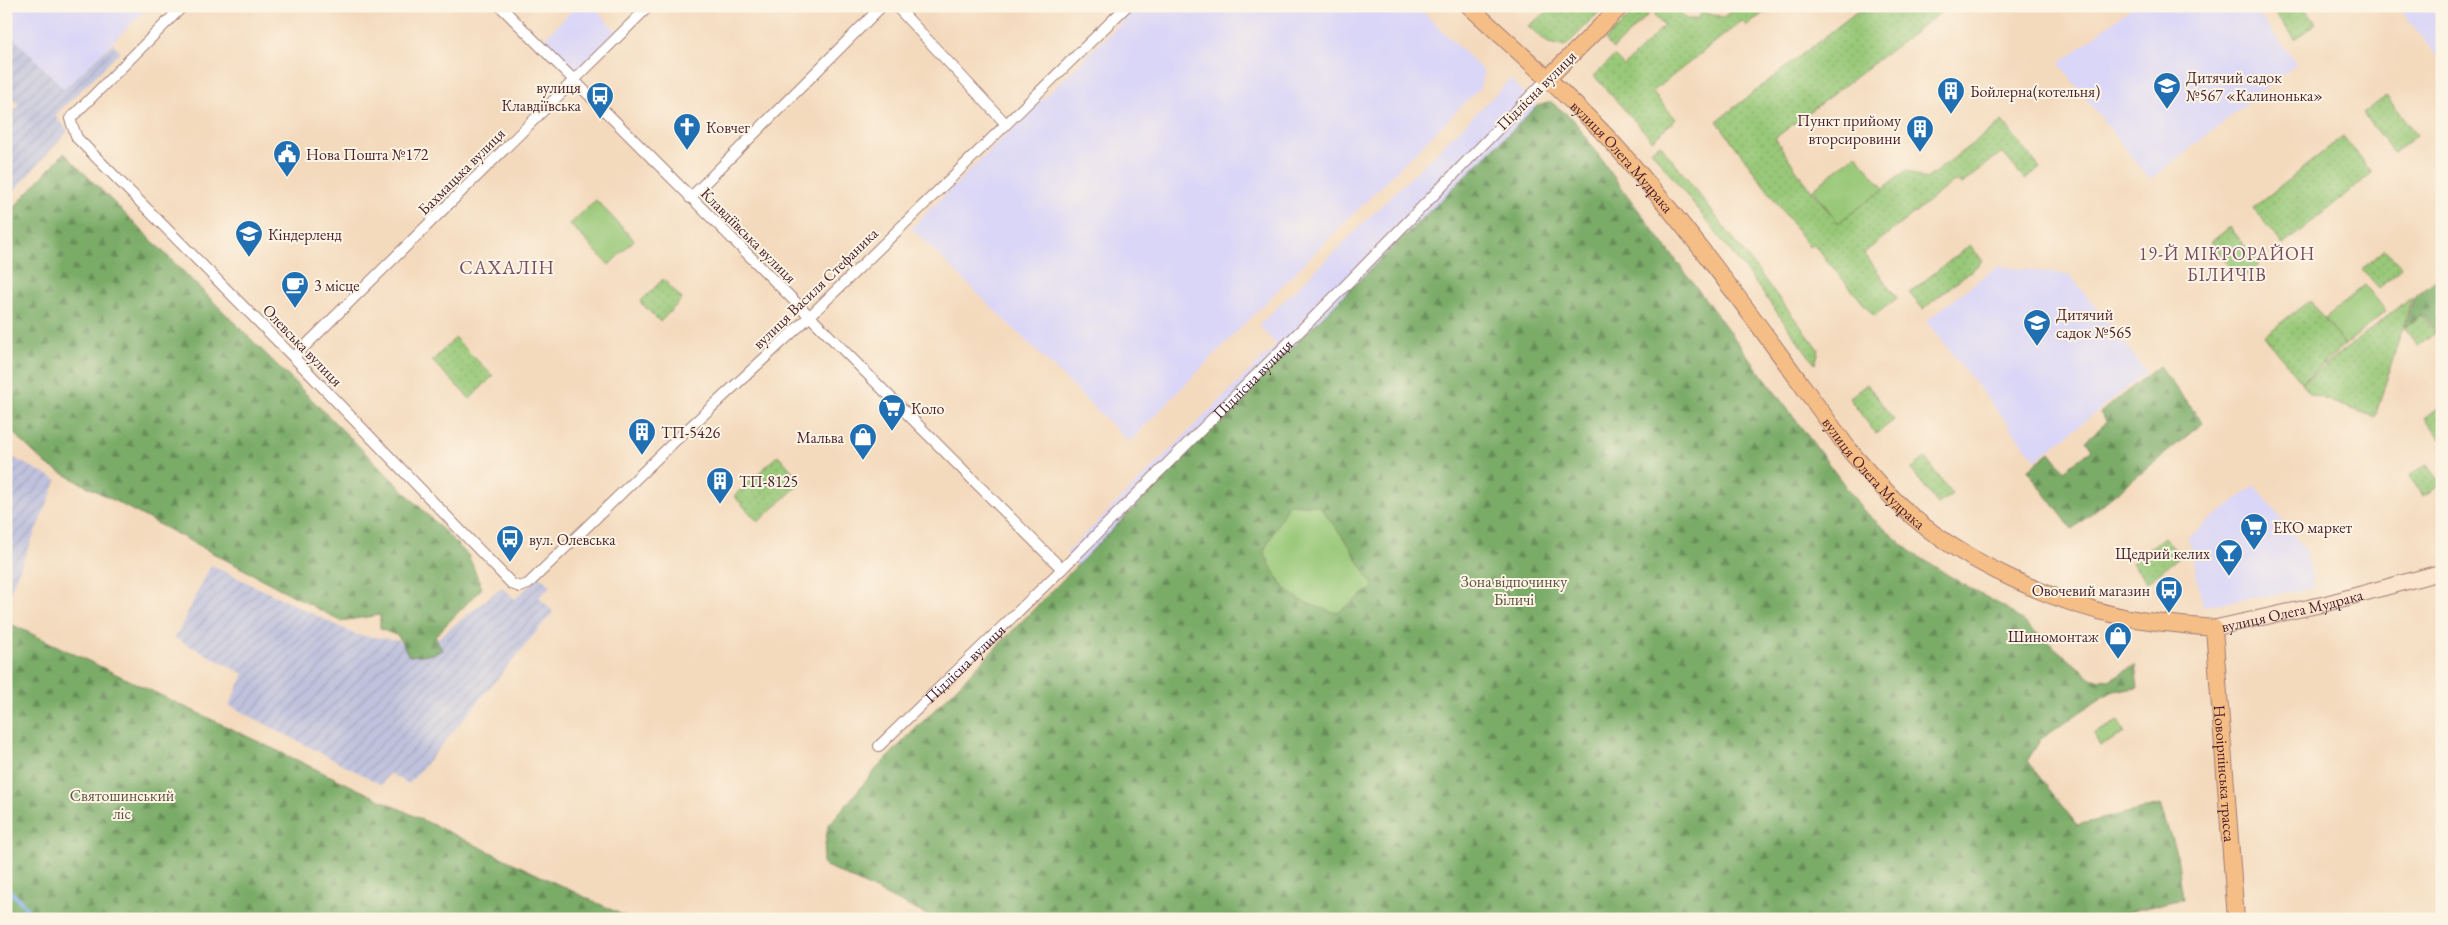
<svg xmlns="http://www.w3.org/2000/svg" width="2448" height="925" viewBox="0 0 2448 925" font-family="'EB Garamond',serif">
  <defs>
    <pattern id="industrial-furrows" width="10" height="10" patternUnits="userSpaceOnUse" patternTransform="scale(1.25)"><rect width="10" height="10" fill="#c0c2dd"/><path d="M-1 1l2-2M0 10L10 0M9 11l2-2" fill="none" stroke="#a6a6be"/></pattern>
    <pattern id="grass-dots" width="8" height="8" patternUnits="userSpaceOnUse" patternTransform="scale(1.25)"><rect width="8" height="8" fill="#98c878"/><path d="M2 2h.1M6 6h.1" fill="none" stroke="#84ab68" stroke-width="1.8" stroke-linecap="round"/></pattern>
    <pattern id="forest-firs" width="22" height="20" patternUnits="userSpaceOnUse" patternTransform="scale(1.25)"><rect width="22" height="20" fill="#7aac68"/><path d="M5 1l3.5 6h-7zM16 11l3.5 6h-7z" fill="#668b56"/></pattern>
  </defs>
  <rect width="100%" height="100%" fill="#fcf5e5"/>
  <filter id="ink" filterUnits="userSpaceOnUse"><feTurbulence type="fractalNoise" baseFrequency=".02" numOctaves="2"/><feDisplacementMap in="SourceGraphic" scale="10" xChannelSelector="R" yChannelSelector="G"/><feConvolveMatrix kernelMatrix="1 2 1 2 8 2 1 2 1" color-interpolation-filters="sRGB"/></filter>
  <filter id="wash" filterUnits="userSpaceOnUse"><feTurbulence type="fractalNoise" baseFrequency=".0096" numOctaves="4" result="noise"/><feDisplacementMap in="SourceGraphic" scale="20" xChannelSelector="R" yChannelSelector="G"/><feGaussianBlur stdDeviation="1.12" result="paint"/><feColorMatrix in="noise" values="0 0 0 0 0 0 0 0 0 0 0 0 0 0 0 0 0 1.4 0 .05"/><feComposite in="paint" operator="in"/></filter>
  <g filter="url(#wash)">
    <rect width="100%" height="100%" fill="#f4dabd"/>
    <!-- built -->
    <g fill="#dad6f7">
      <polygon points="6,6 150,6 64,89 6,30"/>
      <polygon points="576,6 592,6 618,32 578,72 573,73 542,41"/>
      <polygon points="1138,6 1417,6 1484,72 1480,88 1308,259 1129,442 911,228"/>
      <polygon points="2133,6 2252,6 2297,64 2150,180 2059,64"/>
      <polygon points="2397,6 2442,6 2442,62"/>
      <polygon points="1511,79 1541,112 1081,571 1066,553 1276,345 1259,325"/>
      <polygon points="1997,266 2070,275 2147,372 2036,460 1926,321"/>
      <polygon points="2255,485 2306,551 2314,588 2203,606 2188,537"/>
    </g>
    <!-- industrial -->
    <g fill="url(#industrial-furrows)">
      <polygon points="6,30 64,89 113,43 120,52 60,110 55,116 68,131 6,200 6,121 19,105 6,92"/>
      <polygon points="6,454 57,480 6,601"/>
      <polygon points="211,565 357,635 398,640 417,655 502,587 515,599 539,577 551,585 539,597 553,612 409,784 389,773 382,785 229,705 244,674 175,638"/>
    </g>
    <!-- grass -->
    <g fill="url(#grass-dots)" stroke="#717452">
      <polygon points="1555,6 1605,6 1565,47 1548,43 1528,26"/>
      <polygon points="1640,6 1657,6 1613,49 1605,40"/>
      <polygon points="1665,6 1675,6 1686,19 1698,19 1702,10 1705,13 1723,17 1739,6 1772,6 1747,26 1742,21 1652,92 1676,119 1652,140 1594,76 1614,56 1624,66 1664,26 1654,16"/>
      <polygon points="1886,6 1949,6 1775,138 1799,174 1838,223 1907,170 1925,180 2002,121 2040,168 2025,180 2002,152 1962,184 1954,181 1864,253 1897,298 1874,316 1813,244 1809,247 1717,121 1859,10 1877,13"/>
      <polygon points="2269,6 2303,6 2316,23 2295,39"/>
      <polygon points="2386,96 2417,135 2394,153 2363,114"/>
      <polygon points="2343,136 2372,173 2283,245 2253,208"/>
      <polygon points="1660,144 1819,350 1815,364 1753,280 1651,150"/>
      <polygon points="2230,227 2259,264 2241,280 2211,242"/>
      <polygon points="1970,245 1983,261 1923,309 1909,293"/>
      <polygon points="2385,249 2402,268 2379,288 2362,269"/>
      <polygon points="663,279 682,299 660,322 640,302"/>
      <polygon points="2412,297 2375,417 2310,394 2302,383"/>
      <polygon points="2310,300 2345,345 2302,382 2264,336"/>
      <polygon points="2421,315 2435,333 2418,346 2404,328"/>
      <polygon points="455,338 493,376 470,399 432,361"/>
      <polygon points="1867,384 1894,420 1876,434 1849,398"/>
      <polygon points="2442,405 2442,440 2425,418"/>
      <polygon points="778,455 802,482 758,522 734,496"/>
      <polygon points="1925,458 1952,494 1938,504 1911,469"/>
      <polygon points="2427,464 2442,484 2423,496 2409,476"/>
      <polygon points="2164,537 2180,556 2147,582 2132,563"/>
    </g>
    <!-- forest -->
    <g fill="url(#forest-firs)" stroke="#62664a">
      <polygon points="1551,102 1573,119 1621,187 1864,511 1910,551 1964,585 2006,608 2093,679 2109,680 2135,665 2138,688 2113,691 2089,706 2041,739 2027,761 2077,825 2160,805 2177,855 2183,899 2099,919 935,919 822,864 828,826 877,768 1343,296 1537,106"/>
      <polygon points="64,153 468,555 482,588 435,636 442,650 433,654 409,656 398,636 380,629 380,615 341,621 47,465 12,432 6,431 6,216"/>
      <polygon points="2442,275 2442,339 2422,314 2404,327 2414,297"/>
      <polygon points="2159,366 2203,423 2072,529 2027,470 2050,452 2064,470 2092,449 2086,440 2107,422 2100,413"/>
      <polygon points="6,623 13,625 631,919 6,919"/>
    </g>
    <!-- garden -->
    <g fill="#98c878" stroke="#717452">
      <polygon points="1856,154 1884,189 1838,223 1813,189"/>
      <polygon points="596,200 634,240 609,265 570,224"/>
      <polygon points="2365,285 2386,311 2345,345 2325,318"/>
      <path d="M1288 504 1319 506 1348 544 1374 587 1337 613C1295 602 1281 592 1264 551Z"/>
      <polygon points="2118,721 2125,733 2100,746 2094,734"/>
    </g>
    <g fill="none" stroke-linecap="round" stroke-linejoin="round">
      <!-- stream -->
      <polyline stroke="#85b4f0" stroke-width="4" points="6,887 24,905 33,919"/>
    </g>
  </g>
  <g filter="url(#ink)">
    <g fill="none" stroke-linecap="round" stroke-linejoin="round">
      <defs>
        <g id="street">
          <polyline points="183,6 70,119 77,138 309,373 512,584 520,587 528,584 675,441 810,316 1127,6"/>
          <polyline points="500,6 1062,569"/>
          <polyline points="896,6 1006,124"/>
          <polyline points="690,198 882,6"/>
          <polyline points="294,357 649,6"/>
          <path id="s1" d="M879 746 1062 569 1340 291 1548 78"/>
        </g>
        <g id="secondary">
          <path id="s2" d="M2214 628 2324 604 2442 572"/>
        </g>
        <g id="primary">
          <path id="s3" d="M1469 6C1516 50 1565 92 1609 139 1698 236 1772 345 1850 451 1870 474 1890 497 1913 517 1965 562 2055 603 2124 617 2153 623 2184 625 2214 628L2236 919"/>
          <polyline points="1548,78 1621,6"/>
        </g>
      </defs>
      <!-- street casing -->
      <use href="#street" stroke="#9f7c74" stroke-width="12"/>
      <!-- secondary casing -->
      <use href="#secondary" stroke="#9f7c74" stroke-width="17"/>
      <!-- primary casing -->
      <use href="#primary" stroke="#9f7c74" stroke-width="18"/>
      <!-- street -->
      <use href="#street" stroke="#fff" stroke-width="10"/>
      <!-- secondary -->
      <use href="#secondary" stroke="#fbe5cf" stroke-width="15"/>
      <!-- primary -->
      <use href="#primary" stroke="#f6be87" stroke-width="16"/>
    </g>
  </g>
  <!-- icons -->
  <defs>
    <symbol id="school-pin" viewBox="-11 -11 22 30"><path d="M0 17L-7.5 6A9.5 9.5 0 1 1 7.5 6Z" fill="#1f6fb2" stroke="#fcf5e5"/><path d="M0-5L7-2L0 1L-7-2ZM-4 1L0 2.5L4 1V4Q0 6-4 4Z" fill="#fff"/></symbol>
    <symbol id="building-pin" viewBox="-11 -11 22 30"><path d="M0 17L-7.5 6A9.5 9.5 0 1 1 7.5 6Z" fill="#1f6fb2" stroke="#fcf5e5"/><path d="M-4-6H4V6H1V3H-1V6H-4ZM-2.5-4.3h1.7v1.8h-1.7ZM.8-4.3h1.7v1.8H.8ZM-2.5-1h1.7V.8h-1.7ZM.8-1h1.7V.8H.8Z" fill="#fff"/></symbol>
    <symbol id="bus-pin" viewBox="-11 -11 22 30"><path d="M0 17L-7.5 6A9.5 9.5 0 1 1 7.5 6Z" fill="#1f6fb2" stroke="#fcf5e5"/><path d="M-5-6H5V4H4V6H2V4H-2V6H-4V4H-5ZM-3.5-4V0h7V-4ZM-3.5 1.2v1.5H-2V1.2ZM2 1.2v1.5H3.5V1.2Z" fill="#fff"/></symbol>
    <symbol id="church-pin" viewBox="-11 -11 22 30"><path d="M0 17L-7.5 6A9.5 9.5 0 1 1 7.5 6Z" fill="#1f6fb2" stroke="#fcf5e5"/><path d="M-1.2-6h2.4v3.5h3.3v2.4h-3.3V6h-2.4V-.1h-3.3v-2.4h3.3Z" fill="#fff"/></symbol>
    <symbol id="civic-pin" viewBox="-11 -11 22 30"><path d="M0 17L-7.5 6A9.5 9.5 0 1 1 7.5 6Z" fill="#1f6fb2" stroke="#fcf5e5"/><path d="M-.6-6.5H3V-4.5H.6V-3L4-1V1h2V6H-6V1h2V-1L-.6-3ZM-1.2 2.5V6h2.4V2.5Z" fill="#fff"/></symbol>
    <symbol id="cafe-pin" viewBox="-11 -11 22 30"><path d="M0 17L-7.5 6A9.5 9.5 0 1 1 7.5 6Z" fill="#1f6fb2" stroke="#fcf5e5"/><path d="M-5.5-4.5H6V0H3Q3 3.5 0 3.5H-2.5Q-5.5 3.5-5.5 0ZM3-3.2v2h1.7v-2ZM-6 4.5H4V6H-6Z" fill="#fff"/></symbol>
    <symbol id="supermarket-pin" viewBox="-11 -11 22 30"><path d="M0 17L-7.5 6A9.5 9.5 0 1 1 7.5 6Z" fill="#1f6fb2" stroke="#fcf5e5"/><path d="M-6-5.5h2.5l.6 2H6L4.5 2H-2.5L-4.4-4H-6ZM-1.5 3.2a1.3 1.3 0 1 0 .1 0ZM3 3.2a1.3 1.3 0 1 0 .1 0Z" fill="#fff"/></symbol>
    <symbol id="shop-pin" viewBox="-11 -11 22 30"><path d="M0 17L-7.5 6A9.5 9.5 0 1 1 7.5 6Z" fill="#1f6fb2" stroke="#fcf5e5"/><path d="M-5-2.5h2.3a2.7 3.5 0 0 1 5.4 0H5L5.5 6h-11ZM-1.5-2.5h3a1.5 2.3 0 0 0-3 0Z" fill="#fff"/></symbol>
    <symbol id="bar-pin" viewBox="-11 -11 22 30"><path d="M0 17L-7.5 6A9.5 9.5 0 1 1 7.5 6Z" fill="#1f6fb2" stroke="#fcf5e5"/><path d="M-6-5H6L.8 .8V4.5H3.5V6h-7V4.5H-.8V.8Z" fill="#fff"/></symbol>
  </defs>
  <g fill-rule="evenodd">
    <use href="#school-pin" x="2151" y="70" width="32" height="43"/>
    <use href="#building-pin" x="1935" y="75" width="32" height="43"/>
    <use href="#bus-pin" x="584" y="80" width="32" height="43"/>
    <use href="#church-pin" x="671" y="111" width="32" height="43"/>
    <use href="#building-pin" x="1904" y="113" width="32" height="43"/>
    <use href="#civic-pin" x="271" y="138" width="32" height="43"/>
    <use href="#school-pin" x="233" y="218" width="32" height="43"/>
    <use href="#cafe-pin" x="279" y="269" width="32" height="43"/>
    <use href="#school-pin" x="2021" y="307" width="32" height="43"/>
    <use href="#supermarket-pin" x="876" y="392" width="32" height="43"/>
    <use href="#building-pin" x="626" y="416" width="32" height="43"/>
    <use href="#shop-pin" x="847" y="421" width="32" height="43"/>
    <use href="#building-pin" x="704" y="465" width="32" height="43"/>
    <use href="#supermarket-pin" x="2238" y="511" width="32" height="43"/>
    <use href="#bus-pin" x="494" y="523" width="32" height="43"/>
    <use href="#bar-pin" x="2213" y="537" width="32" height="43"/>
    <use href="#bus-pin" x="2153" y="574" width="32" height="43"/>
    <use href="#shop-pin" x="2102" y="620" width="32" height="43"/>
  </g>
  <g text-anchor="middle" stroke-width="4" stroke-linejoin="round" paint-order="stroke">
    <!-- poi labels -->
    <g font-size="16" fill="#4a1f2b" stroke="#fcf5e5" text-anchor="start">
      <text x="2186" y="83">Дитячий садок<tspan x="2186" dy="18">№567 «Калинонька»</tspan></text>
      <text x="581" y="93" text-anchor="end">вулиця<tspan x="581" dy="18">Клавдіївська</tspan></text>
      <text x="1970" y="97">Бойлерна(котельня)</text>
      <text x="1901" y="126" text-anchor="end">Пункт прийому<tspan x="1901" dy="18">вторсировини</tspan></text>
      <text x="706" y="133">Ковчег</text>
      <text x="306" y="160">Нова Пошта №172</text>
      <text x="268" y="240">Кіндерленд</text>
      <text x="314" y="291">3 місце</text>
      <text x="2056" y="320">Дитячий<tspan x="2056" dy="18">садок №565</tspan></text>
      <text x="911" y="414">Коло</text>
      <text x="661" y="438">ТП-5426</text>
      <text x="844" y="443" text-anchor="end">Мальва</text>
      <text x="739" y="487">ТП-8125</text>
      <text x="2273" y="533">ЕКО маркет</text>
      <text x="529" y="545">вул. Олевська</text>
      <text x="2210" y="559" text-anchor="end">Щедрий келих</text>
      <text x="2150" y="596" text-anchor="end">Овочевий магазин</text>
      <text x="2099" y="642" text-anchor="end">Шиномонтаж</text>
    </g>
    <!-- street labels -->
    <g font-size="16" fill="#4a1f2b" stroke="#fcf5e5">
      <text transform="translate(1536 90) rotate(-45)" y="6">Підлісна вулиця</text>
      <text dy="6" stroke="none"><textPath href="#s3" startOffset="215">вулиця Олега Мудрака</textPath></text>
      <text transform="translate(461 171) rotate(-45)" y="6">Бахмацька вулиця</text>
      <text transform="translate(749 235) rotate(45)" y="6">Клавдіївська вулиця</text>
      <text transform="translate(815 288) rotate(-44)" y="6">вулиця Василя Стефаника</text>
      <text transform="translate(303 345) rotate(46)" y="6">Олевська вулиця</text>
      <text dy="6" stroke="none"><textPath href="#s1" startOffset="524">Підлісна вулиця</textPath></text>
      <text dy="6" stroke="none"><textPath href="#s3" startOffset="620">вулиця Олега Мудрака</textPath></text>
      <text dy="6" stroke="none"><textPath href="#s2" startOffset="80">вулиця Олега Мудрака</textPath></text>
      <text dy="6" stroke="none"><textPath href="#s1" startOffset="119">Підлісна вулиця</textPath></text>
      <text dy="6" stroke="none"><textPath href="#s3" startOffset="1151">Новоірпінська трасса</textPath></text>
    </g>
    <!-- park labels -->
    <g font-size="16" fill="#615242" stroke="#fcf5e5">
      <text x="1514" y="587">Зона відпочинку<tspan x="1514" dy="18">Біличі</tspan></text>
      <text x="122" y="801">Святошинський<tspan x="122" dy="18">ліс</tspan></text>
    </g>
    <!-- neighbourhood labels -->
    <g font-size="18" letter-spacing="1" fill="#764b66" stroke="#fcf5e5">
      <text x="2227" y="260">19-Й МІКРОРАЙОН<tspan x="2227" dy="21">БІЛИЧІВ</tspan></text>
    </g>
    <!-- quarter labels -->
    <g font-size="19" letter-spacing="1" fill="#764b66" stroke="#fcf5e5">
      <text x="507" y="274">САХАЛІН</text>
    </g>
  </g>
  <!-- margin -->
  <rect width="2448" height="925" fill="none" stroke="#fcf5e5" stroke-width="25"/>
</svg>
